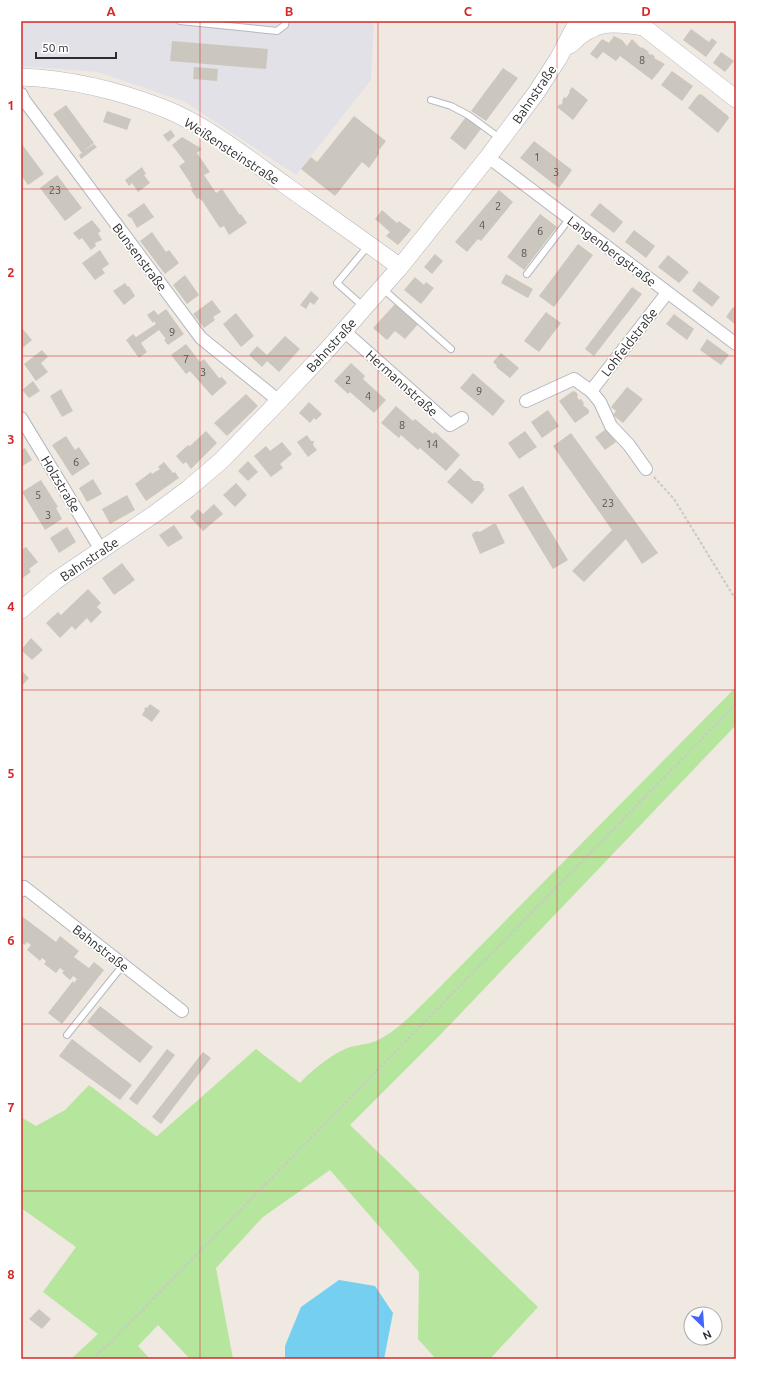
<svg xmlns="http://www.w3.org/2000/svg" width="757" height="1380" viewBox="0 0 757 1380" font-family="Ubuntu,sans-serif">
  <rect width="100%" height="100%" fill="#efe9e1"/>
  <!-- industrial -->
  <polygon fill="#e3e1e8" points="21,21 374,21 371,80 296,175 185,102 98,72 21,66"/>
  <!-- green -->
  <path fill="#b6e59e" d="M736 687V725L442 1033 350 1125 538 1307 490 1359H436L418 1339 419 1272 330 1170 263 1217 216 1268 233 1359H190L158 1325 138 1346 150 1359H71L98 1334 43 1292 76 1247 21 1208V1117L36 1126 65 1110 89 1085 156 1136V1137L256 1049 300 1083C312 1070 333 1053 350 1047 358 1045 368 1044 376 1041 398 1031 416 1010 433 994Z"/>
  <!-- water -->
  <polygon fill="#75cff0" points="339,1280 375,1286 393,1313 384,1359 285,1359 285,1346 301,1307"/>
  <!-- building -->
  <g fill="#cbc7bf">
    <polygon points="691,29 709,42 712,38 717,42 706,57 683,40"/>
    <polygon points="614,36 622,40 627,46 632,39 641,48 642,47 649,52 648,53 651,55 652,54 655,57 654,58 665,64 652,80 620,56 616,61 603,52 597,59 590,54 602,39 609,43"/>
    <polygon points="172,41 268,49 266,69 170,61"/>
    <polygon points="721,52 734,61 725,72 713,63"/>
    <polygon points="194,67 218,69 217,81 193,79"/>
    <polygon points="503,68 518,78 486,121 471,111"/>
    <polygon points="672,71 693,86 682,101 661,85"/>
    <polygon points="572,87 588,100 573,120 557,107 560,104 561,105 563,102 562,101 564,97 566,98 570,92 569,91"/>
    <polygon points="701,94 728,116 729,118 718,133 688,108 698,95"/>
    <polygon points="66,105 94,143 83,151 94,144 97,147 81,159 79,155 82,153 53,114"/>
    <polygon points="107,111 131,119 127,130 103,122"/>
    <polygon points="354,116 386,141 379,150 379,154 369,168 362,162 335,196 301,169 311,157 317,162"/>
    <polygon points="466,117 481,129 465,150 450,138"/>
    <polygon points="171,130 175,136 168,142 163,135"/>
    <polygon points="182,137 202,149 190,158 197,153 210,172 204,175 216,193 222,189 240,215 241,214 247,223 229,235 224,226 220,228 203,202 199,198 197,199 191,190 193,189 190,185 191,184 179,166 185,162 172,145"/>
    <polygon points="534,141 572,170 559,188 520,158"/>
    <polygon points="21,143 44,174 28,185 21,175"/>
    <polygon points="142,167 146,174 144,175 150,183 138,192 132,183 129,186 125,180"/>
    <polygon points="57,175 82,208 65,221 40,188"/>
    <polygon points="499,190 513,202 481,241 478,239 467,252 455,242"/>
    <polygon points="144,203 154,217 137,228 131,217 130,218 127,215"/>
    <polygon points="600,203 623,222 614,233 590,215"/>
    <polygon points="382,210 397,223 399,221 411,230 398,245 386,236 390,232 375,219"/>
    <polygon points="540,214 557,227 524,270 507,257"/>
    <polygon points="92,220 101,231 98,233 102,240 95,243 96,246 91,250 82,238 79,240 73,233"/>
    <polygon points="634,230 655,246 646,258 625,242"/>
    <polygon points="152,232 166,252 169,250 179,263 165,274 140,241"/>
    <polygon points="578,244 593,255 554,307 539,296"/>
    <polygon points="100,250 109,264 102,269 105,273 95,280 82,263"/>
    <polygon points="435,254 443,261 432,274 424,267"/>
    <polygon points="668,255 689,272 679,283 658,267"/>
    <polygon points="506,274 533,289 528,298 501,283"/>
    <polygon points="185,275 199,295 187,304 173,285"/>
    <polygon points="415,277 424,285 426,282 434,288 421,304 404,290"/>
    <polygon points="699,281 720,297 712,307 692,291"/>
    <polygon points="125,283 128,287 129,286 135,296 124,305 113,291"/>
    <polygon points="632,287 642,294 594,356 585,349"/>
    <polygon points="311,291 319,298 314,305 310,302 306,309 300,305"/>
    <polygon points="212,300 221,312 213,317 215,320 204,328 193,314"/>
    <polygon points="396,303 419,323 405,339 395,331 387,340 373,328"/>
    <polygon points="733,307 736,309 736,325 726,317"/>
    <polygon points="166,309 184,334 168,345 164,340 166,339 159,330 141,343 147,352 139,358 126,340 133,334 136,337 156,324 154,321 153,323 147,315 154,310 158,315"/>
    <polygon points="546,312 561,323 539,352 524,341"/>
    <polygon points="236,313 254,336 241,347 223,324"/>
    <polygon points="674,314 694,329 687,340 666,324"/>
    <polygon points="21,327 32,340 21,349"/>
    <polygon points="285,336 300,349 279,372 267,361 262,367 249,355 257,346 267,355"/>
    <polygon points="707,339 729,355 721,365 700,350"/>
    <polygon points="186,344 200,362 204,359 219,378 222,377 227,383 212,396 190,371 186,374 171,355"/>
    <polygon points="42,350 48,357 41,363 48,372 36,381 24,364"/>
    <polygon points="501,353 519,368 510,378 496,367 497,366 493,362"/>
    <polygon points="351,363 365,376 363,379 386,400 374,413 350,392 348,394 334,381"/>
    <polygon points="473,373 505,401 493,416 460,388"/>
    <polygon points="33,381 40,391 29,398 22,390"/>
    <polygon points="627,387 643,399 623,423 613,415 616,411 611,407"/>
    <polygon points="61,389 73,411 62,417 50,396"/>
    <polygon points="573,391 576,392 578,395 577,397 579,400 581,399 584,403 583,405 589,410 589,413 575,423 559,401"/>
    <polygon points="246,394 258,406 227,436 214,423"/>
    <polygon points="309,402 322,414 316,420 314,418 310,423 299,413"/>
    <polygon points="396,406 413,421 415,419 433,434 435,432 460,455 446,471 420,448 418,450 401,435 399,438 381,423"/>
    <polygon points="548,410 559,426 542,438 531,422"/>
    <polygon points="606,429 616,442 605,450 595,437"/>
    <polygon points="206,431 217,443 191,469 186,462 183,464 176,456 188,445 190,446"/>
    <polygon points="525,431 537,447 519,459 508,443"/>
    <polygon points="571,433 658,553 642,564 626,539 584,582 572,571 612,530 553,446"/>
    <polygon points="307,435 311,441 314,441 313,445 317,450 308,457 297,442"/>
    <polygon points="66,436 75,450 79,447 90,464 72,476 52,445"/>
    <polygon points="282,442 292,454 280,464 283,468 271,477 254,456 266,446 270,451"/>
    <polygon points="25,448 32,460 21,467 21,450"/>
    <polygon points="248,461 258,472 248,481 238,471"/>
    <polygon points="164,462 173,473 175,472 179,478 146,501 135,484 151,472 152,474 160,469 158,467"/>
    <polygon points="460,468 474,481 479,481 484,485 483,488 485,489 472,504 447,482"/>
    <polygon points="93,479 102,494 87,502 79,488"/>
    <polygon points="41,480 58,507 56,508 62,519 45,530 22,492"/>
    <polygon points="236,483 247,495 235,507 223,495"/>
    <polygon points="523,486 568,560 553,569 508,495"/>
    <polygon points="127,495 135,510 110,524 102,509"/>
    <polygon points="214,504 223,514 203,531 190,517 198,509 203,514"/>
    <polygon points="493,524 496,524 505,543 480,554 472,535 473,533 477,531 480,532"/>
    <polygon points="174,525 183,538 168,547 159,535"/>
    <polygon points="67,527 76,542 59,553 50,538"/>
    <polygon points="26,547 38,562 29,569 31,572 21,579 21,550"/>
    <polygon points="122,563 135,580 114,595 102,578"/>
    <polygon points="88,589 101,603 97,607 102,612 91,623 87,618 75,630 72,626 60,638 46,623 58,612 61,615"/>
    <polygon points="31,638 43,650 32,660 21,650"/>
    <polygon points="21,670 29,678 21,687"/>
    <polygon points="150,704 160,711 152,722 142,715 145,710 144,709 146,707 147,708"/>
    <polygon points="23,917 56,942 60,936 79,951 74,957 89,968 94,962 104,970 62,1024 48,1013 73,981 74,983 77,979 73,976 70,980 62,973 64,971 60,968 56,973 44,964 46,961 42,958 40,961 27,950 31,945 27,942 25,945 21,942 21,930 23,927 21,928 21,920"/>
    <polygon points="100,1006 153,1047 140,1063 87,1022"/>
    <polygon points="72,1039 132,1085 120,1100 59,1056"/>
    <polygon points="167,1049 175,1055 137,1105 129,1099"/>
    <polygon points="203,1052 211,1058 161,1124 152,1117"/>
    <polygon points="39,1309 51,1319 42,1329 29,1319"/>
  </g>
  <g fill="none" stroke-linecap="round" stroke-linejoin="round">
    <defs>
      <g id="lane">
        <polyline points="180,21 277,31 285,25 286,21"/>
        <polyline points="431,100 451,106 468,115 501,139"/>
        <polyline points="527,274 570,218"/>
        <polyline points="382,288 451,349"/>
        <polyline points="364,307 337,283 368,246"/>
        <polyline points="67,1035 123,965"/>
      </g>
      <g id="street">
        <polyline points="21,94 24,100 201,338 279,401"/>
        <polyline points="488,157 736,344"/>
        <polyline points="344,331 450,425 462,418"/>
        <polyline points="591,391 600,402 611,426 629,445 646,469"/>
        <polyline points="526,401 574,379 591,391 667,293"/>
        <polyline points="21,418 101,550"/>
        <polyline points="21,891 24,887 182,1011"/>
      </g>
      <g id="secondary">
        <polyline points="636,21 736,99"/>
        <path d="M570 45C595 20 611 22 644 27"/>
        <path d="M21 77C71 79 117 90 163 108 207 125 250 160 288 187 326 214 363 240 400 267"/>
        <polyline points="21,610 55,581 153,515 188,489 222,460 279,401 327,350 400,267 488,157 536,93 558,59 578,21"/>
      </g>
    </defs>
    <!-- lane casing -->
    <use href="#lane" stroke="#b4b7c1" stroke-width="8"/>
    <!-- street casing -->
    <use href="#street" stroke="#b4b7c1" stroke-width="14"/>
    <!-- secondary casing -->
    <use href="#secondary" stroke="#b4b7c1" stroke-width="18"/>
    <!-- path -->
    <g stroke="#c9c9c9" stroke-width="2" stroke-dasharray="3 2" stroke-linecap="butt">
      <polyline points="654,477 674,499 736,600"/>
      <polyline points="92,1359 111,1342 736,704"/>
    </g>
    <!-- lane -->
    <use href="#lane" stroke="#fff" stroke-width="6"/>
    <!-- street -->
    <use href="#street" stroke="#fff" stroke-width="12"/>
    <!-- secondary -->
    <use href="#secondary" stroke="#fff" stroke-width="17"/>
  </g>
  <!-- grid -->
  <path fill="none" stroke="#d62828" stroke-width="1" stroke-opacity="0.55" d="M200 21V1359M378 21V1359M557 21V1359M21 189H736M21 356H736M21 523H736M21 690H736M21 857H736M21 1024H736M21 1191H736"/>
  <g text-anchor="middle" stroke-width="3.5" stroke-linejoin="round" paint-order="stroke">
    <!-- number labels -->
    <g font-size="11" fill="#555452">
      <text x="642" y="64">8</text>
      <text x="537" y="161">1</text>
      <text x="556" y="176">3</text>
      <text x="55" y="194">23</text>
      <text x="498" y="210">2</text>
      <text x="482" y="229">4</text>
      <text x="540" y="235">6</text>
      <text x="524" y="257">8</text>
      <text x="172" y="336">9</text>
      <text x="186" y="363">7</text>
      <text x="203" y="376">3</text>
      <text x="348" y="384">2</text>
      <text x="479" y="395">9</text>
      <text x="368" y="400">4</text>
      <text x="402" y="429">8</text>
      <text x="432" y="448">14</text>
      <text x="76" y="466">6</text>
      <text x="38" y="499">5</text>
      <text x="608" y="507">23</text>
      <text x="48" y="519">3</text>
    </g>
    <!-- street labels -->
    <g font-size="13" fill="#2e2e2e" stroke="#fff">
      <text transform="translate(534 94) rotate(-56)" y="5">Bahnstraße</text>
      <text transform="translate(232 151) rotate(33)" y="5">Weißensteinstraße</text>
      <text transform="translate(612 251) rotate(37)" y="5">Langenbergstraße</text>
      <text transform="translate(140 257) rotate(53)" y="5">Bunsenstraße</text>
      <text transform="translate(629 342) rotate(-52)" y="5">Lohfeldstraße</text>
      <text transform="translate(331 345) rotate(-48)" y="5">Bahnstraße</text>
      <text transform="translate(402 383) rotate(42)" y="5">Hermannstraße</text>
      <text transform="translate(61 484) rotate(59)" y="5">Holzstraße</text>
      <text transform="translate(89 559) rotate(-34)" y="5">Bahnstraße</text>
      <text transform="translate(101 948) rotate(38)" y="5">Bahnstraße</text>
    </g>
  </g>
  <!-- border -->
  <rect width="757" height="1380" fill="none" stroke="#ffffff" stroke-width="44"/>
  <!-- north arrow -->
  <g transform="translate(703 1326) rotate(155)"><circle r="19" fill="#ffffff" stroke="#ababab"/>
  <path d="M0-3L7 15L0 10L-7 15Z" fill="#4264fb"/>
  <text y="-6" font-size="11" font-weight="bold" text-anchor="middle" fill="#2e2e2e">N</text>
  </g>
  <!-- scale -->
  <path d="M36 52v6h80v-6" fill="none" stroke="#2e2e2e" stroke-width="2"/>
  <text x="42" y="52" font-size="12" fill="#2e2e2e" stroke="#ffffff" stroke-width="3" paint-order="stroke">50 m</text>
  <rect x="22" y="22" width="713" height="1336" fill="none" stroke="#d62828" stroke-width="1.5"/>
  <g font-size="13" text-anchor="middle" font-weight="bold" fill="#d62828">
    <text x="111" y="16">A</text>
    <text x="289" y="16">B</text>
    <text x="468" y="16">C</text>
    <text x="646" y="16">D</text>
    <text x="11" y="110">1</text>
    <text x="11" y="277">2</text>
    <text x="11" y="444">3</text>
    <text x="11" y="611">4</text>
    <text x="11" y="778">5</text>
    <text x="11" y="945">6</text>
    <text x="11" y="1112">7</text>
    <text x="11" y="1279">8</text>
  </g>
</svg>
